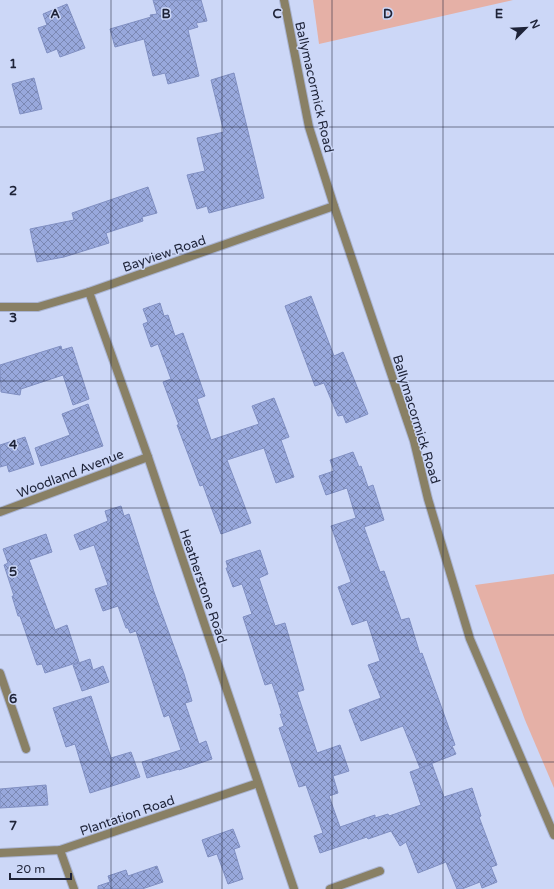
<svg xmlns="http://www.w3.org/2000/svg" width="554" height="889" viewBox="0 0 554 889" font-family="'Varela Round',sans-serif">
  <defs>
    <pattern id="building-cross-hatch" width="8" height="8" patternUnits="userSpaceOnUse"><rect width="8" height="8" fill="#98a8dc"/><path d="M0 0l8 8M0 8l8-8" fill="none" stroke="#7b88b3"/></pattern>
  </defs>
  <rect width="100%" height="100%" fill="#ccd7f7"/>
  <!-- green -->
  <g fill="#e5b0a6">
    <polygon points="313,0 513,0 319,44"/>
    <polygon points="554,574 554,788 525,720 475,585"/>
  </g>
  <!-- building -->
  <g fill="url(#building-cross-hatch)" stroke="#808fc2">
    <polygon points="153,0 201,0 207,21 196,23 198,27 188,30 199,76 168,84 165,73 153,76 144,39 115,47 110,29 151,17 150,15 157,14"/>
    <polygon points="67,4 85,48 60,57 57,49 47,53 38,28 47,25 43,14"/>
    <polygon points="234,73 264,198 209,213 207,206 197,209 187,175 205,171 197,138 224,132 211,80"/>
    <polygon points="34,78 42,109 20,114 12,84"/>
    <polygon points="148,187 157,213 142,217 143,221 106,233 109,243 64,257 37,262 30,229 74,220 72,213"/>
    <polygon points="311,296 334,356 343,352 368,414 346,423 343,415 338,416 324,383 315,386 285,306"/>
    <polygon points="160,303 164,316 168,315 175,336 183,333 205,396 197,399 211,440 259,424 252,406 274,398 289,437 281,440 294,477 276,483 264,448 227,460 251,523 221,534 203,485 200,486 177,425 179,425 163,382 171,379 158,344 151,347 143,324 148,322 143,309"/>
    <polygon points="61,346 62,350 72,347 89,399 73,405 63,375 21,389 20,395 1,392 0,365"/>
    <polygon points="88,404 103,446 41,466 35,448 70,435 62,414"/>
    <polygon points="25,437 34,464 9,472 7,465 0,467 0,445"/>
    <polygon points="353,452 359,467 361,466 368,487 373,485 384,520 364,527 380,572 384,571 401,620 409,618 420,654 422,653 455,745 452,746 456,754 420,768 403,726 361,741 349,710 381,698 368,665 380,661 367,620 352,625 338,587 351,582 331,526 356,518 347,488 326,495 319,476 334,471 330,460"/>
    <polygon points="121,506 124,516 129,514 154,592 184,674 192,701 185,703 199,744 206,741 212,759 179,770 179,769 147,778 142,762 181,750 169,715 164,717 136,631 130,633 128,628 126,628 118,606 103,611 95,589 108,585 94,545 80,550 74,535 108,521 105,511"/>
    <polygon points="46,534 52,552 29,560 55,630 67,625 79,662 45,673 42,664 37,665 20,616 18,616 12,596 14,596 4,565 8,563 3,549"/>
    <polygon points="260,550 268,574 259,578 275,626 285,623 304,690 297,692 317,753 340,745 349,771 333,776 338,793 329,796 340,827 375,815 375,818 388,814 389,816 421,805 410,772 432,764 444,797 472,788 481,816 479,817 497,865 491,867 497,882 482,888 480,882 462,889 457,889 446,862 418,873 406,842 400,846 391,831 368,839 367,837 320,853 314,836 323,833 306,785 299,787 279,728 284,726 280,714 282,714 272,683 265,685 243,617 252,614 242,584 233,587 226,568 228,568 226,561"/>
    <polygon points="90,659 93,670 103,666 109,682 82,691 73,665"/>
    <polygon points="91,696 111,758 131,752 140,777 90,793 75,744 66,747 53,708"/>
    <polygon points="46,785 48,805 0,808 0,789"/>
    <polygon points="233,829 240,847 234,849 243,879 228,884 217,854 208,857 202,840"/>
    <polygon points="157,866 163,882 142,889 98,889 98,886 110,882 108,876 126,870 128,876"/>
  </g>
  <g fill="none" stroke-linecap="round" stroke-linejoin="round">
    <defs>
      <g id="minor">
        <polyline points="284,0 309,127 334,206 414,441 428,499 470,639 554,835"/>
        <polyline points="89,292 148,457 294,889"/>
        <polyline points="0,307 38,307 89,292 334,206"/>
        <polyline points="0,512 148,457"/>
        <polyline points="0,673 26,749"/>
        <polyline points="60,850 74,889"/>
        <polyline points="0,853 60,850 258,783"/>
        <polyline points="330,889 380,871"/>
      </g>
    </defs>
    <!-- minor casing -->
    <use href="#minor" stroke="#a9b3d1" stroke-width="10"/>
    <!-- minor -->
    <use href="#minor" stroke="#898065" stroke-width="8"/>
  </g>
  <!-- grid -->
  <path fill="none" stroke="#1e2338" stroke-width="1" stroke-opacity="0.55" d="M111 0V889M222 0V889M332 0V889M443 0V889M0 127H554M0 254H554M0 381H554M0 508H554M0 635H554M0 762H554"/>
  <g text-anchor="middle" stroke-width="3" stroke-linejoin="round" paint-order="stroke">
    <!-- street labels -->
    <g font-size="13" fill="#1e2338" stroke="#ccd7f7">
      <text transform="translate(315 87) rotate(77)" y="5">Ballymacormick Road</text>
      <text transform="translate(164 253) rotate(-19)" y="5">Bayview Road</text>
      <text transform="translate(417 419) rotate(73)" y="5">Ballymacormick Road</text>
      <text transform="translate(70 473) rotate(-21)" y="5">Woodland Avenue</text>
      <text transform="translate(204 586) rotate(71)" y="5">Heatherstone Road</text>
      <text transform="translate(127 815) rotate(-19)" y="5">Plantation Road</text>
    </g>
  </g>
  <g font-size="13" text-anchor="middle" font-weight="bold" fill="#1e2338" stroke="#ccd7f7" stroke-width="3" stroke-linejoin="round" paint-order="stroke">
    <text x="55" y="18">A</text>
    <text x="166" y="18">B</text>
    <text x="277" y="18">C</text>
    <text x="388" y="18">D</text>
    <text x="499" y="18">E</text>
    <text x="13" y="68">1</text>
    <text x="13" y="195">2</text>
    <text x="13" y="322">3</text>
    <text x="13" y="449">4</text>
    <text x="13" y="576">5</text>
    <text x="13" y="703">6</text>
    <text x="13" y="830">7</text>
  </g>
  <!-- north arrow -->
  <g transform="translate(526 28) rotate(66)" stroke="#ccd7f7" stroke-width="3" paint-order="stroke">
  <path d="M0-3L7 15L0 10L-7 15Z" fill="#1e2338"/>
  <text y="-6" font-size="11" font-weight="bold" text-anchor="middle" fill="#1e2338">N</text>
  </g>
  <!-- scale -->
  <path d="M10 873v6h61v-6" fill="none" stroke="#1e2338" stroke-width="2"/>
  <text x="16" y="873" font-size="12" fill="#1e2338" stroke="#ccd7f7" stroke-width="3" paint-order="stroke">20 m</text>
</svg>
